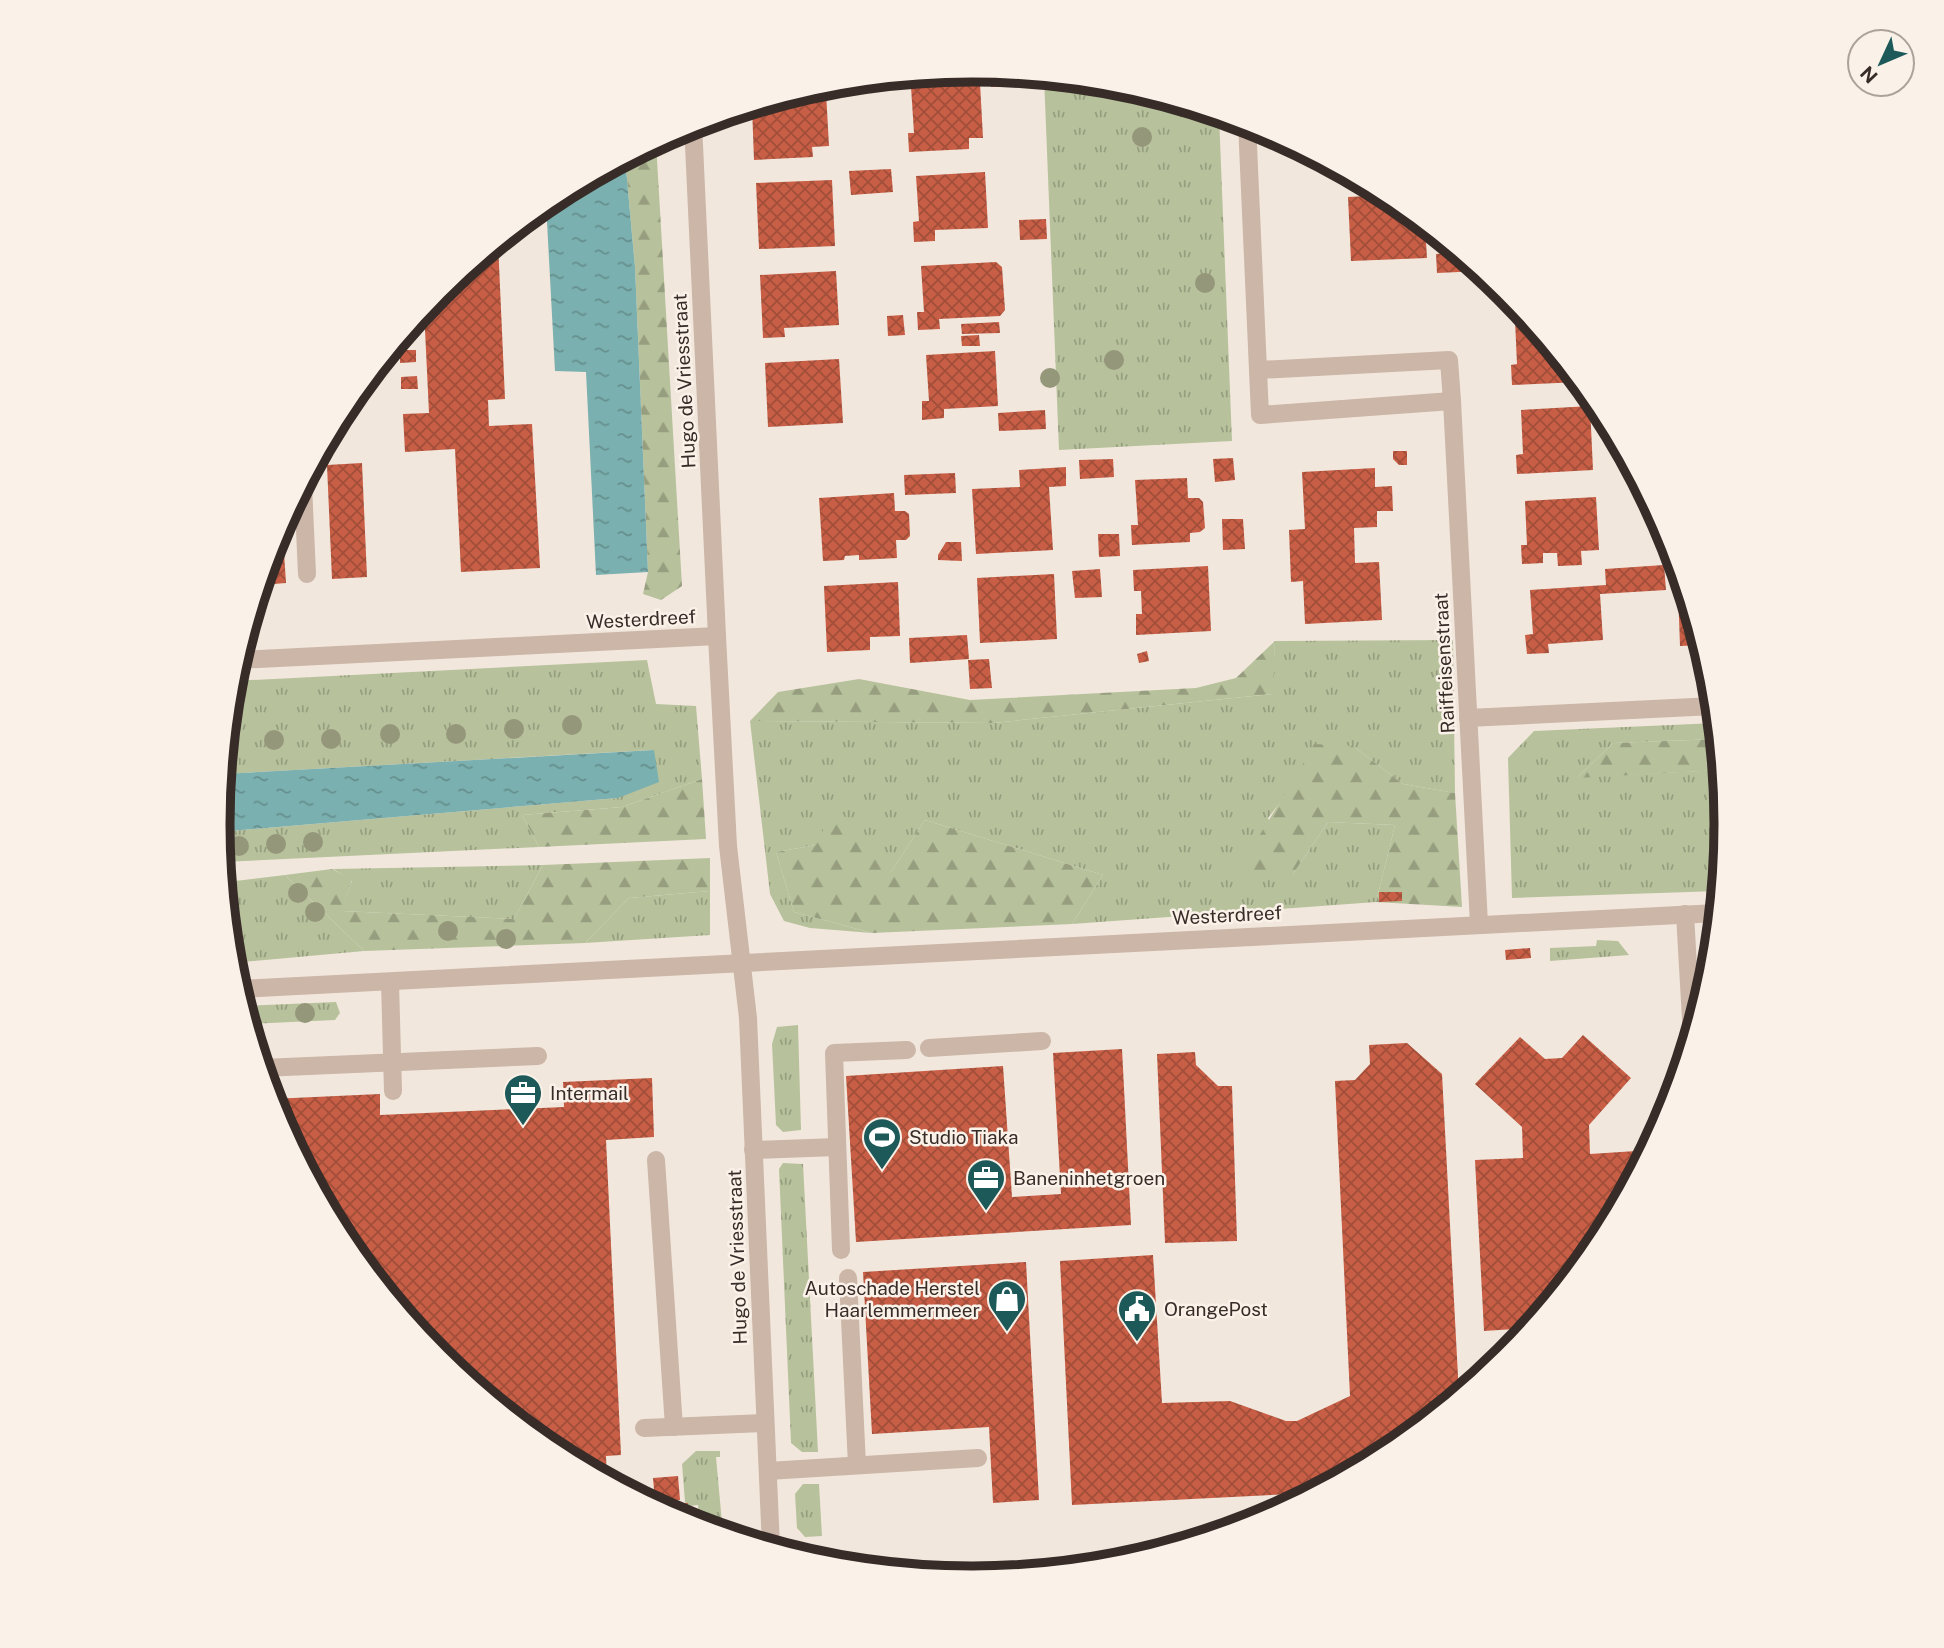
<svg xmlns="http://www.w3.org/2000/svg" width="1944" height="1648" viewBox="0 0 1944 1648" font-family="'Public Sans',sans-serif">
  <defs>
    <pattern id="grass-tufts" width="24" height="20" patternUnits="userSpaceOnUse" patternTransform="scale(1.75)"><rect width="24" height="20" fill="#b7c29c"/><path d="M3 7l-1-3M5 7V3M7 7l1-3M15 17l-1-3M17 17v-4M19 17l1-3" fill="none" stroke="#969e7f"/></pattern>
    <pattern id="forest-firs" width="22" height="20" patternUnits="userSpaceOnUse" patternTransform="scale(1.75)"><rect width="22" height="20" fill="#b7c29c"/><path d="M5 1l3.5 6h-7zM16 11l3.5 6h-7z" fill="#969e7f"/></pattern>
    <pattern id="water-ripples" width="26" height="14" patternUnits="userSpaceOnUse" patternTransform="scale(1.75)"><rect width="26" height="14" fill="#7ab0af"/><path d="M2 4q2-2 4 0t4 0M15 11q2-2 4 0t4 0" fill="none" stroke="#658f8e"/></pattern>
    <pattern id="building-cross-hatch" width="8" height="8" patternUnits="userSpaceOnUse" patternTransform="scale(1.75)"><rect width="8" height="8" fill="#c75e45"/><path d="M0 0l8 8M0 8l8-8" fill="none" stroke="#a24e3a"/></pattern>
  </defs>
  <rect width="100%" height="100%" fill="#f2e7dc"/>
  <!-- grass -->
  <g fill="url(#grass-tufts)">
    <polygon points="1044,77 1119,85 1219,115 1232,441 1059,450"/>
    <polygon points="1453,640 1455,793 1403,784 1353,746 1286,795 1268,818 1293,874 1328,822 1395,825 1376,902 1072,924 1103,875 925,820 891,872 816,845 776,852 794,912 872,933 810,928 784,921 770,894 750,721 993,723 1272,694 1275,641"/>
    <polygon points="647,660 656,704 696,706 702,779 622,807 522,815 539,847 222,862 219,832 618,798 653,750 223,774 232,681"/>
    <polygon points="1716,723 1718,739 1613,743 1578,777 1721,770 1726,824 1719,891 1512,898 1508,758 1534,731"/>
    <polygon points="543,865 514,919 341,911 352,881 333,869"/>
    <polygon points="285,875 364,951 232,963 224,886 227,882"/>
    <polygon points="710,891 710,935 585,943 629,898"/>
    <polygon points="1597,940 1618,941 1629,955 1550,961 1550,948 1596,946"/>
    <polygon points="336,1002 340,1013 335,1020 249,1024 243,1006"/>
    <polygon points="798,1025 801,1130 783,1132 776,1125 772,1044 777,1027"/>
    <polygon points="783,1163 803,1164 818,1452 802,1452 791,1443 779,1169"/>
    <polygon points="696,1451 720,1451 720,1457 716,1457 722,1523 699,1524 698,1505 689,1506 685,1502 682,1464"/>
    <polygon points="803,1484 819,1484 822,1536 805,1537 797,1528 795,1494"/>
  </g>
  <!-- forest -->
  <g fill="url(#forest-firs)">
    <polygon points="656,142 682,586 661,600 643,594 648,572 635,267 625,158"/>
    <polygon points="1275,641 1273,694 993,723 750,721 778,692 859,679 970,700 1196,688 1236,678"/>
    <polygon points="1718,739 1721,770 1577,778 1613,743"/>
    <path d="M1314 744 1353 746 1403 784 1455 793 1462 907 1376 902 1395 825 1328 822 1293 874 1236 875C1261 830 1290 789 1314 744Z"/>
    <polygon points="702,779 706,839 539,847 522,815 622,807"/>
    <polygon points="835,805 891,872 925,820 1103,875 1072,924 872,933 794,912 776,852 816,845"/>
    <polygon points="710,858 710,891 629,898 585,943 364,951 285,875 332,869 352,880 342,911 514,919 543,865"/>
  </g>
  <!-- water -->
  <g fill="url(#water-ripples)">
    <polygon points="625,158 635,267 648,572 596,575 586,372 555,371 546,203"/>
    <polygon points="654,750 659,782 618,798 219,832 223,774"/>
  </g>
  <!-- building -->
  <g fill="url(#building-cross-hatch)">
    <polygon points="990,72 1022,75 1023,86 991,87"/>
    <polygon points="980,83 983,138 969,138 969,149 909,152 908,133 914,133 911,87"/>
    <polygon points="826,92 829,146 812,147 813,157 754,160 752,107 796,93"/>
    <polygon points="891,169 893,192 851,195 849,171"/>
    <polygon points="985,172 988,228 935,230 935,241 914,242 913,222 919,221 916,176"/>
    <polygon points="832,180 835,246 759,249 756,183"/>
    <polygon points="1388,195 1425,225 1427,258 1351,261 1348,197"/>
    <polygon points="1046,219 1047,239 1020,240 1019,220"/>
    <polygon points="498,242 505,399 488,400 489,426 532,424 540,568 461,572 455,449 405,452 403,414 429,413 424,309 439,291"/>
    <polygon points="1458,252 1481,271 1437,273 1436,254"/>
    <polygon points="996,262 1002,267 1005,310 1000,316 939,319 940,329 918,330 917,312 924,312 921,266"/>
    <polygon points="836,271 839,325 784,328 785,337 763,338 760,275"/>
    <polygon points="903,315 905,335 888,336 887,316"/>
    <polygon points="1529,319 1554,350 1580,382 1512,385 1511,365 1517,364 1515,320"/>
    <polygon points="999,322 1000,333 962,334 961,324"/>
    <polygon points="979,335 980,346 962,346 961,336"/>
    <polygon points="400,350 416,350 416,362 400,363"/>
    <polygon points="995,351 998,406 944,409 944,418 922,420 922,401 929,401 926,355"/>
    <polygon points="839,359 843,423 768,427 765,363"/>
    <polygon points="417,376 418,389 401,389 401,377"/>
    <polygon points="1590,406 1593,470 1517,474 1516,455 1523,454 1521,410"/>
    <polygon points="1045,410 1046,429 999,431 998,413"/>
    <polygon points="1393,451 1407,451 1407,465 1399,465 1393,459"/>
    <polygon points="1233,458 1235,480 1215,482 1213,459"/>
    <polygon points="1113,459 1114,477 1080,479 1079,460"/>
    <polygon points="362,463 367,577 332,579 327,465"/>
    <polygon points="1066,467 1066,486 1049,487 1053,550 976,554 972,489 1020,487 1019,470"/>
    <polygon points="1375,468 1375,487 1392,486 1393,511 1377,511 1377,527 1354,528 1355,563 1379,562 1382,620 1305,624 1303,581 1291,582 1289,530 1305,529 1302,472"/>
    <polygon points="955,473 956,493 905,495 904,475"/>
    <polygon points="1187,478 1188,498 1199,498 1203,502 1205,528 1200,532 1190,533 1190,542 1132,545 1131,525 1138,525 1135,480"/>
    <polygon points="894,493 895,511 905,511 909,514 910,536 906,540 896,540 897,558 859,560 859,555 845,556 844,560 823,561 819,498"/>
    <polygon points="1596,497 1599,550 1581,551 1582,565 1558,566 1557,553 1543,553 1543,563 1522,564 1521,545 1527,545 1525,501"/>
    <polygon points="1222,519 1243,519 1245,549 1223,550"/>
    <polygon points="282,522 286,583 261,585 276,535"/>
    <polygon points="1098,534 1119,534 1120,556 1099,557"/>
    <polygon points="946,542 961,542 962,561 938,560 938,555"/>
    <polygon points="1677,563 1699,635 1702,645 1680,646"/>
    <polygon points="1664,565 1666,590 1600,594 1603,640 1548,644 1549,653 1527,654 1525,635 1533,634 1530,590 1606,585 1605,569"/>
    <polygon points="1208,566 1211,631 1136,635 1136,614 1142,614 1141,591 1134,591 1133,570"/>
    <polygon points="1100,569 1102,597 1075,598 1072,571"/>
    <polygon points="1054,574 1057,639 980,643 977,578"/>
    <polygon points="898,582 900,636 870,637 870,650 827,652 824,586"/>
    <polygon points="967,635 969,659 910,663 909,638"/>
    <polygon points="1147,651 1149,661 1139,663 1137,654"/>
    <polygon points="989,659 992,688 970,689 968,660"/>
    <polygon points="1379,892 1402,892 1402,901 1379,902"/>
    <polygon points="1530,948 1531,958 1506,960 1505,950"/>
    <polygon points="1583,1035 1631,1078 1589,1125 1590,1154 1636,1151 1637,1171 1599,1243 1529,1328 1484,1331 1475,1160 1523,1158 1522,1127 1475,1084 1520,1037 1545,1059 1562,1058"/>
    <polygon points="1407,1043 1442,1074 1459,1395 1391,1451 1311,1493 1072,1505 1060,1261 1153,1255 1162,1403 1230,1401 1286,1421 1297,1421 1350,1396 1335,1081 1355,1080 1370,1064 1369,1045"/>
    <polygon points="1122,1049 1131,1225 856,1242 846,1076 1003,1066 1012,1197 1061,1194 1053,1053"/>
    <polygon points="1195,1052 1196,1065 1218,1086 1232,1086 1237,1241 1165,1243 1157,1054"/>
    <polygon points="652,1078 654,1137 606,1140 621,1455 606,1456 607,1480 553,1451 439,1357 345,1243 271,1099 380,1094 380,1115 564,1107 563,1082"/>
    <polygon points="1026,1262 1039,1500 993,1503 989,1427 872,1434 863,1272"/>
    <polygon points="678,1476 680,1500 655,1501 653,1478"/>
    <polygon points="688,1503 689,1522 653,1505"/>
    <polygon points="1028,1570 972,1578 947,1576 947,1574"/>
  </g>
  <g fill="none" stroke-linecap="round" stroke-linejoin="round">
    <!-- minor -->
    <g stroke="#cbb6a8" stroke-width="18">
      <polyline points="1247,123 1260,415 1452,401 1479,924"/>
      <polyline points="693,124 717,636"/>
      <polyline points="1259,370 1449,360 1452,401"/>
      <polyline points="303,485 307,574"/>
      <polyline points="238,660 717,636 728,846 748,1018 771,1547"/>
      <polyline points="1468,718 1714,706"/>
      <polyline points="1685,914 1692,1037"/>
      <polyline points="390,983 393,1091"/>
      <polyline points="238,989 1717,913"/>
      <polyline points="929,1048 1042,1041"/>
      <polyline points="262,1068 538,1056"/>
      <polyline points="753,1150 837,1147"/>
      <polyline points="656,1160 674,1427"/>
      <polyline points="841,1250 834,1053 907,1050"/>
      <polyline points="848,1278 857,1465"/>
      <polyline points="644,1428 765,1423"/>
      <polyline points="768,1471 978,1458"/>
    </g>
  </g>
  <!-- trees -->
  <g fill="#95977b">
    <circle cx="1142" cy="137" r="10"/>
    <circle cx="1205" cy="283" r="10"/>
    <circle cx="1114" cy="360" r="10"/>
    <circle cx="1050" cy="378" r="10"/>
    <circle cx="572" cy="725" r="10"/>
    <circle cx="514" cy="729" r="10"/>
    <circle cx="390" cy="734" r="10"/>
    <circle cx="456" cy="734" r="10"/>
    <circle cx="331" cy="739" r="10"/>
    <circle cx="274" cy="740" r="10"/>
    <circle cx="313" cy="842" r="10"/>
    <circle cx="276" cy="844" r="10"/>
    <circle cx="239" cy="846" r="10"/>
    <circle cx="298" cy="893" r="10"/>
    <circle cx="315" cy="912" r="10"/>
    <circle cx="448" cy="931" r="10"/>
    <circle cx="506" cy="939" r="10"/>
    <circle cx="305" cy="1013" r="10"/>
  </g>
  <!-- icons -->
  <defs>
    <symbol id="office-pin" viewBox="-11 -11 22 30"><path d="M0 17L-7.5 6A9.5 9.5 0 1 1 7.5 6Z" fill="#1d5959" stroke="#faf1e8"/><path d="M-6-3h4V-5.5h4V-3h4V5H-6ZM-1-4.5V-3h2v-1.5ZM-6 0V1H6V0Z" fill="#fff"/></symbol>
    <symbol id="stadium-pin" viewBox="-11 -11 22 30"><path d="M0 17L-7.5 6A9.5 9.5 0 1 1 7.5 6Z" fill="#1d5959" stroke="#faf1e8"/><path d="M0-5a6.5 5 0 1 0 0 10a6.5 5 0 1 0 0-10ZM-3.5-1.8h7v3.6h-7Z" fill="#fff"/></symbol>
    <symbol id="shop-pin" viewBox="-11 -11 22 30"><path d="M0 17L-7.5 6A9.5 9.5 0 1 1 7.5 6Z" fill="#1d5959" stroke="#faf1e8"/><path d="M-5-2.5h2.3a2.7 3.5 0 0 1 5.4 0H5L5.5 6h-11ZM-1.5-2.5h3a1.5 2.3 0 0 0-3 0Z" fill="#fff"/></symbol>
    <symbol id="civic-pin" viewBox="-11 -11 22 30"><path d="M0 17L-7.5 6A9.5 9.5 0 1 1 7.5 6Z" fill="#1d5959" stroke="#faf1e8"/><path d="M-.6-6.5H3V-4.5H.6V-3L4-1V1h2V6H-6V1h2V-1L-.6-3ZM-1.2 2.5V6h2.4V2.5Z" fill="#fff"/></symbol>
  </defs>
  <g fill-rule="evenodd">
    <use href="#office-pin" x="501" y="1071" width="44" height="60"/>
    <use href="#stadium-pin" x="860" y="1115" width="44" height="60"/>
    <use href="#office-pin" x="964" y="1156" width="44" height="60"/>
    <use href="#shop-pin" x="985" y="1277" width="44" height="60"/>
    <use href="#civic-pin" x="1115" y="1287" width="44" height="60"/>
  </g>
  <g text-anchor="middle" stroke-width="5" stroke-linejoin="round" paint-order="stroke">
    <!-- street labels -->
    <g font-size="19" fill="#372c28" stroke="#faf1e8">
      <text transform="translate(684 381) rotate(-93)" y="7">Hugo de Vriesstraat</text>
      <text transform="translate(641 619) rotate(-3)" y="7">Westerdreef</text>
      <text transform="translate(1444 663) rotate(-93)" y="7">Raiffeisenstraat</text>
      <text transform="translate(1227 915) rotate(-3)" y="7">Westerdreef</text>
      <text transform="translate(737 1257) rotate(-92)" y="7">Hugo de Vriesstraat</text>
    </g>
    <!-- poi labels -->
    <g font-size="19" fill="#372c28" stroke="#faf1e8" text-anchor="start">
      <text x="550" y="1100">Intermail</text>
      <text x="909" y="1144">Studio Tiaka</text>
      <text x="1013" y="1185">Baneninhetgroen</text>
      <text x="980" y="1295" text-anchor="end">Autoschade Herstel<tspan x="980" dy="22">Haarlemmermeer</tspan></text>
      <text x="1164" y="1316">OrangePost</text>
    </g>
  </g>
  <!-- crop -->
  <path d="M0 0H1944V1648H0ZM230 824a742 742 0 1 1 1484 0a742 742 0 1 1-1484 0Z" fill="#faf1e8" fill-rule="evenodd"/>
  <path fill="none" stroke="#372c28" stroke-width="9" d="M230 824a742 742 0 1 1 1484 0a742 742 0 1 1-1484 0Z"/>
  <!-- north arrow -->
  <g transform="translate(1881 63) rotate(226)"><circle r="33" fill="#faf1e8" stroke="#aca29b" stroke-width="2"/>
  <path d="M0-5L12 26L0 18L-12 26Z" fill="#1d5959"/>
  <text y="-10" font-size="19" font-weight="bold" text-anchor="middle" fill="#372c28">N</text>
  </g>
</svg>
